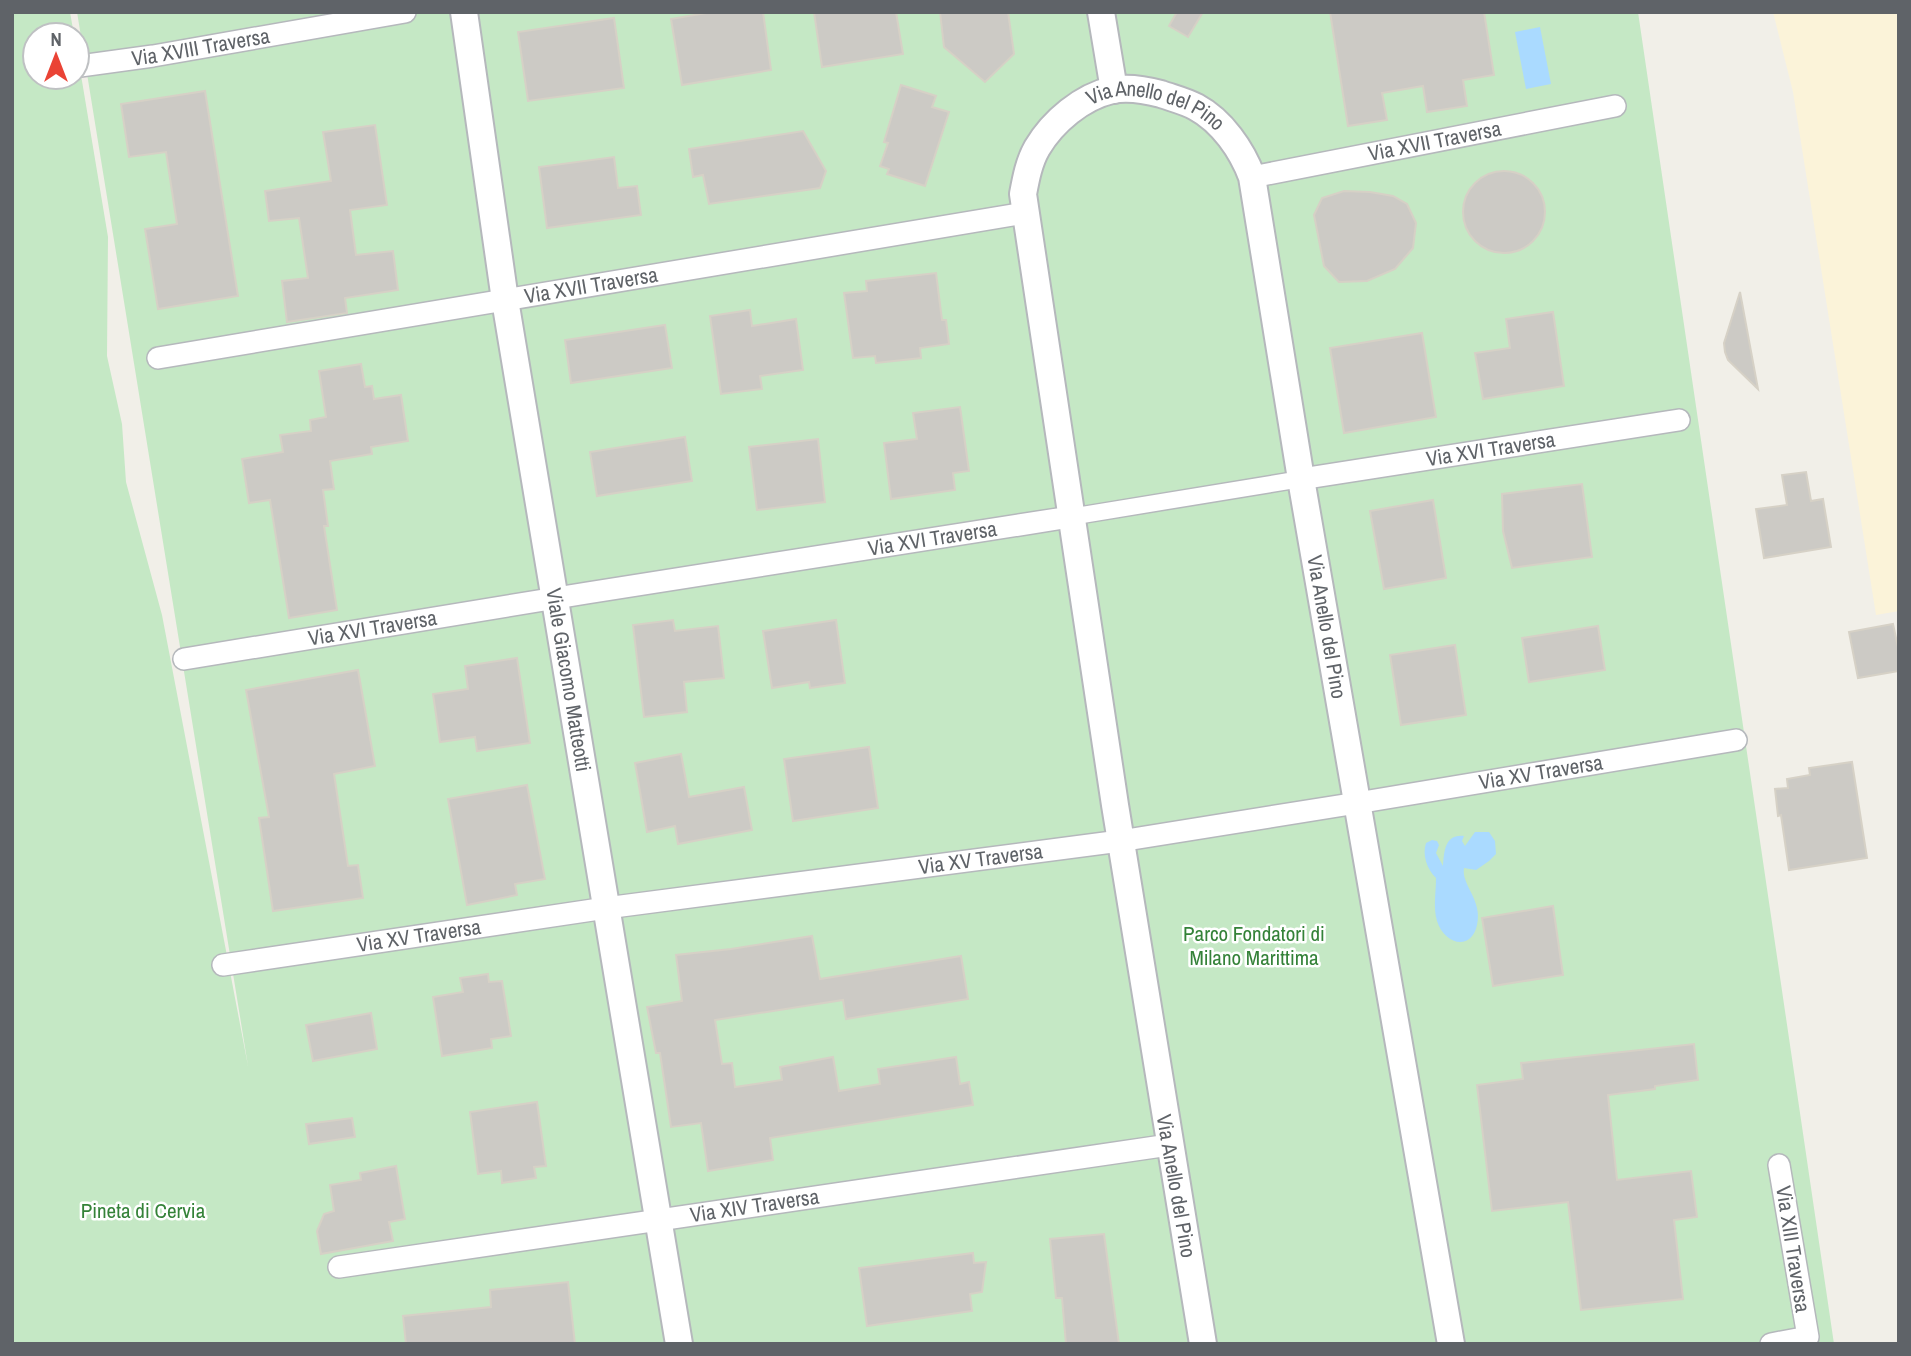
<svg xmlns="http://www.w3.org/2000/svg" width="1911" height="1356" viewBox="0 0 1911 1356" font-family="'Archivo Narrow',sans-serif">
  <rect width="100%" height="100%" fill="#f1efe8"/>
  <!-- green -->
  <polygon fill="#c5e8c5" points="12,12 70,12 74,35 35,35 35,77 77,77 77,51 108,237 107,356 122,424 126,482 162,615 248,1066 77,12 1638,12 1834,1344 12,1344"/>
  <!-- sand -->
  <polygon fill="#fbf3d9" points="1773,12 1899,12 1899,611 1876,615 1793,92"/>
  <!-- water -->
  <g fill="#aadaff">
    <polygon points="1540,27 1551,84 1526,89 1515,32"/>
    <path d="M1475 832H1489L1495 841 1496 854 1489 861 1476 870 1464 868C1461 885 1483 900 1477 925 1471 952 1444 944 1437 921 1433 907 1436 893 1436 878 1427 869 1422 855 1426 843L1432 840 1437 841 1439 845 1436 853 1443 866C1444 851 1445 834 1464 836L1462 841 1465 846Z"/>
  </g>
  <!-- building -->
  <g fill="#cccac5" stroke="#d6d1c6" stroke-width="2">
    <polygon points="712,12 763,12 771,70 682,85 671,19"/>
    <polygon points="814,12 896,12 903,54 822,67"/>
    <polygon points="940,12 1008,12 1014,54 985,82 944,47"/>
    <polygon points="1177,12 1203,12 1188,37 1169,26"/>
    <polygon points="1330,12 1484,12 1494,75 1463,80 1467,106 1427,112 1423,86 1382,93 1387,120 1348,126"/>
    <polygon points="614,18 624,88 528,101 518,32"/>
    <polygon points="901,85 936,96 932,107 949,112 925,186 887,174 889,169 880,166 888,143 884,142"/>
    <polygon points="205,91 238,296 158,309 145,229 177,224 166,152 129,157 121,104"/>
    <polygon points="375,125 387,205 350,210 356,255 393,251 398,290 345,298 347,313 287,322 282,281 308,278 299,218 269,221 265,191 331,181 323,132"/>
    <polygon points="803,131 826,171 820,188 709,204 703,175 693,177 689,149"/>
    <polygon points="614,157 618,188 637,186 641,215 547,228 539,167"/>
    <circle cx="1504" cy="212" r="41"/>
    <polygon points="1344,191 1370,192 1393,196 1407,204 1416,223 1413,248 1395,269 1367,281 1339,282 1324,266 1314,215 1322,198"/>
    <polygon points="936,273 942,320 946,320 949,344 920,348 921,358 876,363 875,356 853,358 844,293 867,291 866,281"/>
    <polygon points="1740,292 1758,389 1728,360 1725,352 1724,343"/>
    <polygon points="750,310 752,326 796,319 803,370 760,376 762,389 721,394 710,316"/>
    <polygon points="1553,312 1564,386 1483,399 1475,353 1510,348 1506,319"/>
    <polygon points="665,325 672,368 571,383 565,340"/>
    <polygon points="1422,333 1436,417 1344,433 1330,348"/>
    <polygon points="361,364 365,387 372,386 374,399 401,395 408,441 371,447 372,454 330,461 334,489 323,490 328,526 324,526 337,610 289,618 270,500 249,503 242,459 283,452 280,435 311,431 310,420 326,417 319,371"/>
    <polygon points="960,407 969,471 953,473 955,490 891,499 884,443 917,439 913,413"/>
    <polygon points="685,437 692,481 597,496 590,452"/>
    <polygon points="818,439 825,502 757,510 749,447"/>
    <polygon points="1806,472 1811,501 1823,499 1831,547 1764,558 1756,509 1787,505 1782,475"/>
    <polygon points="1582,484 1592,557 1512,568 1503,531 1502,494"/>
    <polygon points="1433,500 1446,578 1384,589 1370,511"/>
    <polygon points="673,620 675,631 718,626 724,678 684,682 687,712 644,717 633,625"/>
    <polygon points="836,620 845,683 810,688 809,682 772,688 763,631"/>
    <polygon points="1893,624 1899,652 1899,671 1858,678 1849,632"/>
    <polygon points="1598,626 1605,670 1529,682 1522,638"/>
    <polygon points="1455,645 1466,715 1401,725 1390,655"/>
    <polygon points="517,658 530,743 477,751 475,737 440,742 433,694 468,689 465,666"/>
    <polygon points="358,670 375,766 334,774 348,866 358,865 363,898 273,911 259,818 269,817 246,690"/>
    <polygon points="869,747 878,808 793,821 784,759"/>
    <polygon points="681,754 689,797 744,787 752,830 678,844 675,826 647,832 635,763"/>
    <polygon points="1852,762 1867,858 1789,870 1781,815 1778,816 1775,789 1788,788 1787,779 1810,775 1809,768"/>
    <polygon points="527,785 545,879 515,884 517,895 467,905 448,799"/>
    <polygon points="1553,906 1563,975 1493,986 1482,918"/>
    <polygon points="812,936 820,979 961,956 968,999 846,1019 843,1000 715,1020 722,1064 732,1063 735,1087 782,1080 780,1067 833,1057 839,1091 880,1084 878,1069 956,1057 960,1084 969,1082 973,1105 770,1138 773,1160 708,1171 701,1123 671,1127 660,1053 656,1053 647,1007 682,1001 676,955 731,949"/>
    <polygon points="488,974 489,982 502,981 511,1036 491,1039 492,1048 442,1056 433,997 463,992 460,978"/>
    <polygon points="371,1013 377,1049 313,1061 306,1025"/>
    <polygon points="1694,1044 1698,1080 1655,1086 1655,1089 1608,1095 1617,1180 1691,1171 1697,1217 1674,1220 1683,1299 1581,1310 1568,1202 1492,1211 1477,1085 1523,1079 1521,1063"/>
    <polygon points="537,1102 546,1166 534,1167 536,1178 502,1183 501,1171 478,1174 470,1112"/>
    <polygon points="352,1118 355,1137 309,1144 306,1124"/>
    <polygon points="396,1166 405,1219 389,1222 393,1241 321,1254 317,1231 324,1214 334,1211 330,1185 361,1180 360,1173"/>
    <polygon points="1104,1234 1119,1344 1066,1344 1062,1298 1056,1298 1050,1239"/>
    <polygon points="973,1253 974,1263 986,1262 982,1292 970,1294 972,1311 867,1326 859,1268"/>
    <polygon points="568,1282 575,1344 406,1344 403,1316 491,1307 490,1290"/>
  </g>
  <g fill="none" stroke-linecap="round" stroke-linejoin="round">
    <defs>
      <polyline id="pedestrian" points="1070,517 1301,479"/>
      <g id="minor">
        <path id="s1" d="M80 66 153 56 405 12"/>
        <path id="s2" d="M1252 177 1615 106"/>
        <path id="s3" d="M158 358 1025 213"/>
        <path id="s4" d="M1301 479 1679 420"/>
        <path id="s5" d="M184 659 587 593 1070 517"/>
        <path id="s6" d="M223 965 606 908 1120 841 1357 803 1736 740"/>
        <path id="s7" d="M339 1267 1169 1145"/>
        <polyline points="1771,1344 1808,1337 1779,1165"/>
      </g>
      <g id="tertiary">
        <path id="s8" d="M464 12 505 300 679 1344"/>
        <polyline points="1101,12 1114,90"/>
        <path id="s9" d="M1203 1344 1115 805 1023 194C1026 178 1029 162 1037 148 1053 121 1082 97 1112 90 1127 87 1146 90 1161 94 1172 98 1185 101 1196 107 1222 121 1242 150 1252 177L1301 479 1451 1344"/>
      </g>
    </defs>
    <!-- pedestrian casing -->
    <use href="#pedestrian" stroke="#b5b8bc" stroke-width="19"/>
    <!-- minor casing -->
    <use href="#minor" stroke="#b5b8bc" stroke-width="24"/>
    <!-- tertiary casing -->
    <use href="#tertiary" stroke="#b5b8bc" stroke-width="30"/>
    <!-- pedestrian -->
    <use href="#pedestrian" stroke="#fff" stroke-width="16"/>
    <!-- minor -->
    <use href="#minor" stroke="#fff" stroke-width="21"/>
    <!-- tertiary -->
    <use href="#tertiary" stroke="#fff" stroke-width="26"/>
  </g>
  <g text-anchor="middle" stroke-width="5" stroke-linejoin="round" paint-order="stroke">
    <!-- street labels -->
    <g font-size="21" fill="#5f6368" stroke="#fff">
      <text dy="7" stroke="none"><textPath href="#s1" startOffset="122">Via XVIII Traversa</textPath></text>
      <text dy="7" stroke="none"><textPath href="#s9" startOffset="1356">Via Anello del Pino</textPath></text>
      <text dy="7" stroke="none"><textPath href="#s2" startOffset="186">Via XVII Traversa</textPath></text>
      <text dy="7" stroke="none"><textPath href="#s3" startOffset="439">Via XVII Traversa</textPath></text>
      <text dy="7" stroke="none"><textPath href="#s4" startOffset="192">Via XVI Traversa</textPath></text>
      <text dy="7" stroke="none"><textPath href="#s5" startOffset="758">Via XVI Traversa</textPath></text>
      <text dy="7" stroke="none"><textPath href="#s9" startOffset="1944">Via Anello del Pino</textPath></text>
      <text dy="7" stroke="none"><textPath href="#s5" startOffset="191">Via XVI Traversa</textPath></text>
      <text dy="7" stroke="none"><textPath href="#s8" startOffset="676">Viale Giacomo Matteotti</textPath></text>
      <text dy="7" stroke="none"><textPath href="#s6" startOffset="1332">Via XV Traversa</textPath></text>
      <text dy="7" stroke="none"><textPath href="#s6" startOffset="765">Via XV Traversa</textPath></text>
      <text dy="7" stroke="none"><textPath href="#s6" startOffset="198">Via XV Traversa</textPath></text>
      <text transform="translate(1176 1186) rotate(80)" y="7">Via Anello del Pino</text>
      <text dy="7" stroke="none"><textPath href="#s7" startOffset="420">Via XIV Traversa</textPath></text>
      <text transform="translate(1793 1249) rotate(81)" y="7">Via XIII Traversa</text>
    </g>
    <!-- park labels -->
    <g font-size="21" fill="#348238" stroke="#fff">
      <text x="1254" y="941">Parco Fondatori di<tspan x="1254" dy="24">Milano Marittima</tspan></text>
      <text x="143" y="1218">Pineta di Cervia</text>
    </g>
  </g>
  <!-- border -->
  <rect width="1911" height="1356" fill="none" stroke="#5f6368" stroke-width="28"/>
  <!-- north arrow -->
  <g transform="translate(56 56)"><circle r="33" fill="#ffffff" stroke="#bfc1c3" stroke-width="2"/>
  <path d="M0-5L12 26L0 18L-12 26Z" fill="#ea4335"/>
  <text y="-10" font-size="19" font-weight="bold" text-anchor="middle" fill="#5f6368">N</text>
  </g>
</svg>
